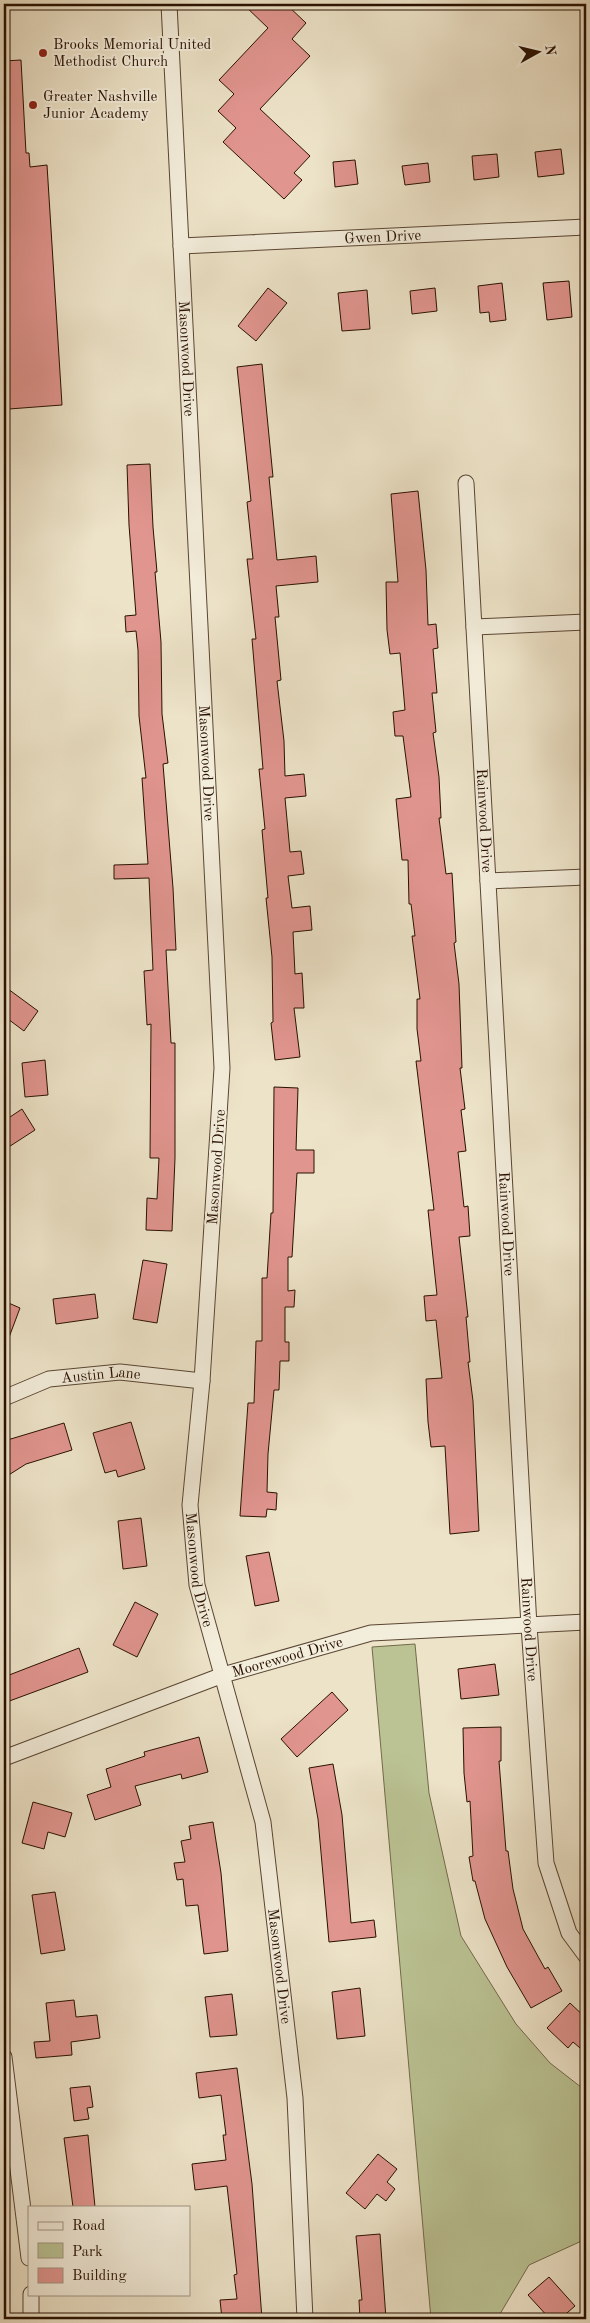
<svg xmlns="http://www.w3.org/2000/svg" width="590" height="2323" viewBox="0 0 590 2323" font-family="'Old Standard TT',serif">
  <rect width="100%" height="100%" fill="#ede3c8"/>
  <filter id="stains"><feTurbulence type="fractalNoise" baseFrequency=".004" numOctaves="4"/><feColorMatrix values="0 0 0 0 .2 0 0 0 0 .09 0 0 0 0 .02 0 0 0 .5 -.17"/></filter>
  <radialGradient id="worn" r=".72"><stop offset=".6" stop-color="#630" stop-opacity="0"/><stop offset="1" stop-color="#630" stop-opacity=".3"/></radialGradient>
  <!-- green -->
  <polygon fill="#bbc394" stroke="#726a4a" points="415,1644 429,1793 461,1936 516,2024 550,2063 586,2091 586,2239 529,2265 497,2319 431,2319 372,1647"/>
  <!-- building -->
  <g fill="#e1958f" stroke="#281000">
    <polygon points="243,4 286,4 306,23 292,39 310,56 260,109 310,156 294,173 302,180 284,199 223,142 236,128 218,111 234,94 219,80 268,28"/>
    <polygon points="21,60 26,153 29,153 30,167 47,165 62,405 9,409 4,331 4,61"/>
    <polygon points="561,149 564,174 538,177 535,152"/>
    <polygon points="497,154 499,177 474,180 472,156"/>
    <polygon points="355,160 358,184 335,187 333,162"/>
    <polygon points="428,163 430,182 405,185 402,166"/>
    <polygon points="569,281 572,317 547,320 543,283"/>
    <polygon points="502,283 506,320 490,322 489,312 480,313 478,286"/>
    <polygon points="268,288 287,303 256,341 238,326"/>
    <polygon points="435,288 437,311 412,314 410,291"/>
    <polygon points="367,290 370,329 342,331 338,293"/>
    <polygon points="262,364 273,477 269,477 277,560 316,556 318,582 276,586 279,617 275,617 281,680 277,681 284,741 285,776 304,774 306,796 285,798 290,852 301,851 304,874 288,876 292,908 310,906 312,930 293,932 295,974 302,973 304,1008 294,1008 300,1057 275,1060 271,1023 273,1022 272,957 266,898 268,898 262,830 265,829 259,769 263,769 252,639 256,639 247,559 253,559 247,502 251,501 237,367"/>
    <polygon points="150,464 153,527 157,572 155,572 161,642 162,714 168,763 163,764 173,888 176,950 166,950 171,1043 175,1043 175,1158 172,1231 146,1230 147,1198 157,1199 159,1158 150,1158 151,1024 147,1025 144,971 153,970 149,878 114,879 114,865 148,864 142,778 146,778 139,716 138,650 136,631 126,632 125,616 136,615 129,525 127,465"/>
    <polygon points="418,491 426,570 428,625 436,624 438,648 433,649 437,693 432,693 436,732 433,733 439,777 441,818 439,818 446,874 452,873 456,942 454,943 459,984 462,1068 460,1068 465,1109 461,1110 466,1151 458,1152 464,1207 468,1206 470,1236 459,1237 468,1317 466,1317 470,1362 468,1362 473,1401 479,1531 450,1534 445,1446 431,1447 428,1422 426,1379 442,1378 436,1320 426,1321 424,1296 437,1295 428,1210 434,1210 416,1061 421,1061 417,1029 417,999 420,999 412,936 415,936 411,904 409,904 408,860 402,860 396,799 411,797 403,736 395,736 393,712 405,710 400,653 390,654 387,630 386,582 398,582 391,494"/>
    <polygon points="4,986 38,1011 24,1031 4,1016"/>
    <polygon points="45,1060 48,1095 25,1097 22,1063"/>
    <polygon points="274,1087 298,1088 296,1150 314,1150 314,1173 297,1173 292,1257 288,1257 288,1291 295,1290 294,1307 285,1307 285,1342 289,1342 289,1361 280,1361 279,1390 274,1390 268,1454 267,1492 277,1493 276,1510 267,1509 266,1517 240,1516 248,1403 254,1403 256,1341 262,1341 262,1278 267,1278 271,1213 273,1213"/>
    <polygon points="22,1109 35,1130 4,1150 4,1121"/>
    <polygon points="143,1260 167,1264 157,1323 133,1319"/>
    <polygon points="95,1294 98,1318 56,1324 53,1299"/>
    <polygon points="4,1301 20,1308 5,1348 4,1348"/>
    <polygon points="131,1422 145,1469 118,1477 116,1470 105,1473 93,1433"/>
    <polygon points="64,1423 72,1450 26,1464 4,1478 4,1441"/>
    <polygon points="141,1518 147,1566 123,1569 118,1521"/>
    <polygon points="269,1552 279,1601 255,1606 246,1556"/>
    <polygon points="135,1602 158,1614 137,1657 113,1645"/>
    <polygon points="79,1648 88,1672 4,1703 4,1677"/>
    <polygon points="495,1664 499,1695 461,1699 458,1669"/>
    <polygon points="332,1692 348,1710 297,1757 281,1739"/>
    <polygon points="501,1727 501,1761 499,1761 506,1851 508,1851 513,1889 523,1929 545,1969 548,1967 562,1991 531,2008 507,1967 485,1919 475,1881 473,1881 469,1857 473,1856 470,1801 467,1802 464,1773 463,1728"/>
    <polygon points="199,1737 208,1772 182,1779 181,1774 135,1786 141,1805 95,1820 87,1795 111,1787 106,1769 145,1756 144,1752"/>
    <polygon points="333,1764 342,1815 351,1923 374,1920 376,1937 329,1942 318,1819 309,1768"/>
    <polygon points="33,1802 72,1813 65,1837 48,1832 44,1849 22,1843"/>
    <polygon points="213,1822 221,1873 228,1951 204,1954 198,1905 186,1906 183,1879 177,1880 174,1863 185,1862 181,1841 191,1839 189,1826"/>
    <polygon points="55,1892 65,1950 41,1954 32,1895"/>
    <polygon points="360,1988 365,2036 337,2039 332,1992"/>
    <polygon points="232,1994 237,2035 210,2037 205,1997"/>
    <polygon points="74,2000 76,2017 97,2015 100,2038 71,2042 72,2055 36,2058 34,2042 50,2041 46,2003"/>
    <polygon points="570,2003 586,2018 586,2053 573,2042 568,2048 547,2028"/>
    <polygon points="237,2068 252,2184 262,2319 222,2319 220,2300 237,2299 234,2275 237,2274 227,2186 195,2190 192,2164 226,2160 223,2135 226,2135 221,2095 199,2098 196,2073"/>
    <polygon points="90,2086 93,2107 87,2108 89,2119 74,2121 70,2088"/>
    <polygon points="88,2135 95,2207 73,2207 64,2138"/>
    <polygon points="378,2154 397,2169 387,2182 395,2189 386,2201 377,2194 365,2209 346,2193"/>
    <polygon points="380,2234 386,2319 360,2319 359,2300 362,2300 356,2236"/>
    <polygon points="549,2277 575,2306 560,2319 550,2319 528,2295"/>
  </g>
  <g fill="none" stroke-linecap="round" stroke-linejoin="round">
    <defs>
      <g id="minor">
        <path id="s1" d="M169 4 222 1068 202 1381 190 1505 197 1585 263 1822 295 2098 305 2319"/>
        <path id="s2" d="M181 246 586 227"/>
        <path id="s3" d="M466 483 529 1626 546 1863 569 1933 586 1956"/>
        <polyline points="474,627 586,622"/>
        <polyline points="488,881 586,877"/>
        <path id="s4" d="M4 1398 49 1379 120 1372 202 1381"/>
        <path id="s5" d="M4 1758 223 1675 371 1633 586 1622"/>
        <polyline points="4,2057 29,2258"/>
        <polyline points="31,2319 31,2294"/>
      </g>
    </defs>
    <!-- minor casing -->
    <use href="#minor" stroke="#594532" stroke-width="17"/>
    <!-- minor -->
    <use href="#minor" stroke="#f3eddb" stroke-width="15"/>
  </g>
  <!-- markers -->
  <g fill="#8f2418" stroke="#f3eddb" stroke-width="2">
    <circle cx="43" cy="53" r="5"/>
    <circle cx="33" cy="105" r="5"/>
  </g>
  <g text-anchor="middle" stroke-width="4" stroke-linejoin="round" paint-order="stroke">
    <!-- poi labels -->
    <g font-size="15" fill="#281000" stroke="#f3eddb" text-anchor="start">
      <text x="53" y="49">Brooks Memorial United<tspan x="53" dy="17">Methodist Church</tspan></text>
      <text x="43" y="101">Greater Nashville<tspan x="43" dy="17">Junior Academy</tspan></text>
    </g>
    <!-- street labels -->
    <g font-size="15" fill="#281000" stroke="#f3eddb">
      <text dy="5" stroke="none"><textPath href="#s2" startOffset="202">Gwen Drive</textPath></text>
      <text dy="5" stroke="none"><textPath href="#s1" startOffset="355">Masonwood Drive</textPath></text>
      <text dy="5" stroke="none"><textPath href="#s1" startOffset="760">Masonwood Drive</textPath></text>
      <text dy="5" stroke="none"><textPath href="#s3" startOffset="338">Rainwood Drive</textPath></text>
      <text transform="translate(216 1167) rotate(-86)" y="5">Masonwood Drive</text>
      <text dy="5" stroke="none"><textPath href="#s3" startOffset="742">Rainwood Drive</textPath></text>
      <text dy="5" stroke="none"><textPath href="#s4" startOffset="101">Austin Lane</textPath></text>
      <text dy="5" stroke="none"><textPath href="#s1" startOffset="1569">Masonwood Drive</textPath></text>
      <text dy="5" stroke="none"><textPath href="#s3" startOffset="1148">Rainwood Drive</textPath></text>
      <text dy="5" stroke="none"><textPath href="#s5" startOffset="301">Moorewood Drive</textPath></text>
      <text dy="5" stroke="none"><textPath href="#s1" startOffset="1975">Masonwood Drive</textPath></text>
    </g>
  </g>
  <!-- margin -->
  <rect width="590" height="2323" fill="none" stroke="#ede3c8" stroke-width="20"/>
  <rect x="5" y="5" width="580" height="2313" fill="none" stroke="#281000" stroke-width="2.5"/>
  <rect x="10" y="10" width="570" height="2303" fill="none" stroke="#281000"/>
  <!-- legend -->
  <rect x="28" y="2206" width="162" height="90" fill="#f3eddb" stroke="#a29583"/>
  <rect x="38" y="2222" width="25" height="8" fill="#f3eddb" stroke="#a29583"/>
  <text x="72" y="2230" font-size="15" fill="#281000">Road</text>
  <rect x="38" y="2243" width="25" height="15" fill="#bbc394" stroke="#a29583"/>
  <text x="72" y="2256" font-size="15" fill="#281000">Park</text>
  <rect x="38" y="2268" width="25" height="15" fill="#e1958f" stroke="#a29583"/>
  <text x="72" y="2280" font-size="15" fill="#281000">Building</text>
  <!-- north arrow -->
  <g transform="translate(538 52) rotate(82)" stroke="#f3eddb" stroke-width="4" paint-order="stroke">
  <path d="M0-4L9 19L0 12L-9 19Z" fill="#281000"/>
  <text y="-8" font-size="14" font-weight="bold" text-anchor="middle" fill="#281000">N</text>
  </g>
  <rect width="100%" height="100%" filter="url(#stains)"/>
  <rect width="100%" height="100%" fill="url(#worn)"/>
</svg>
